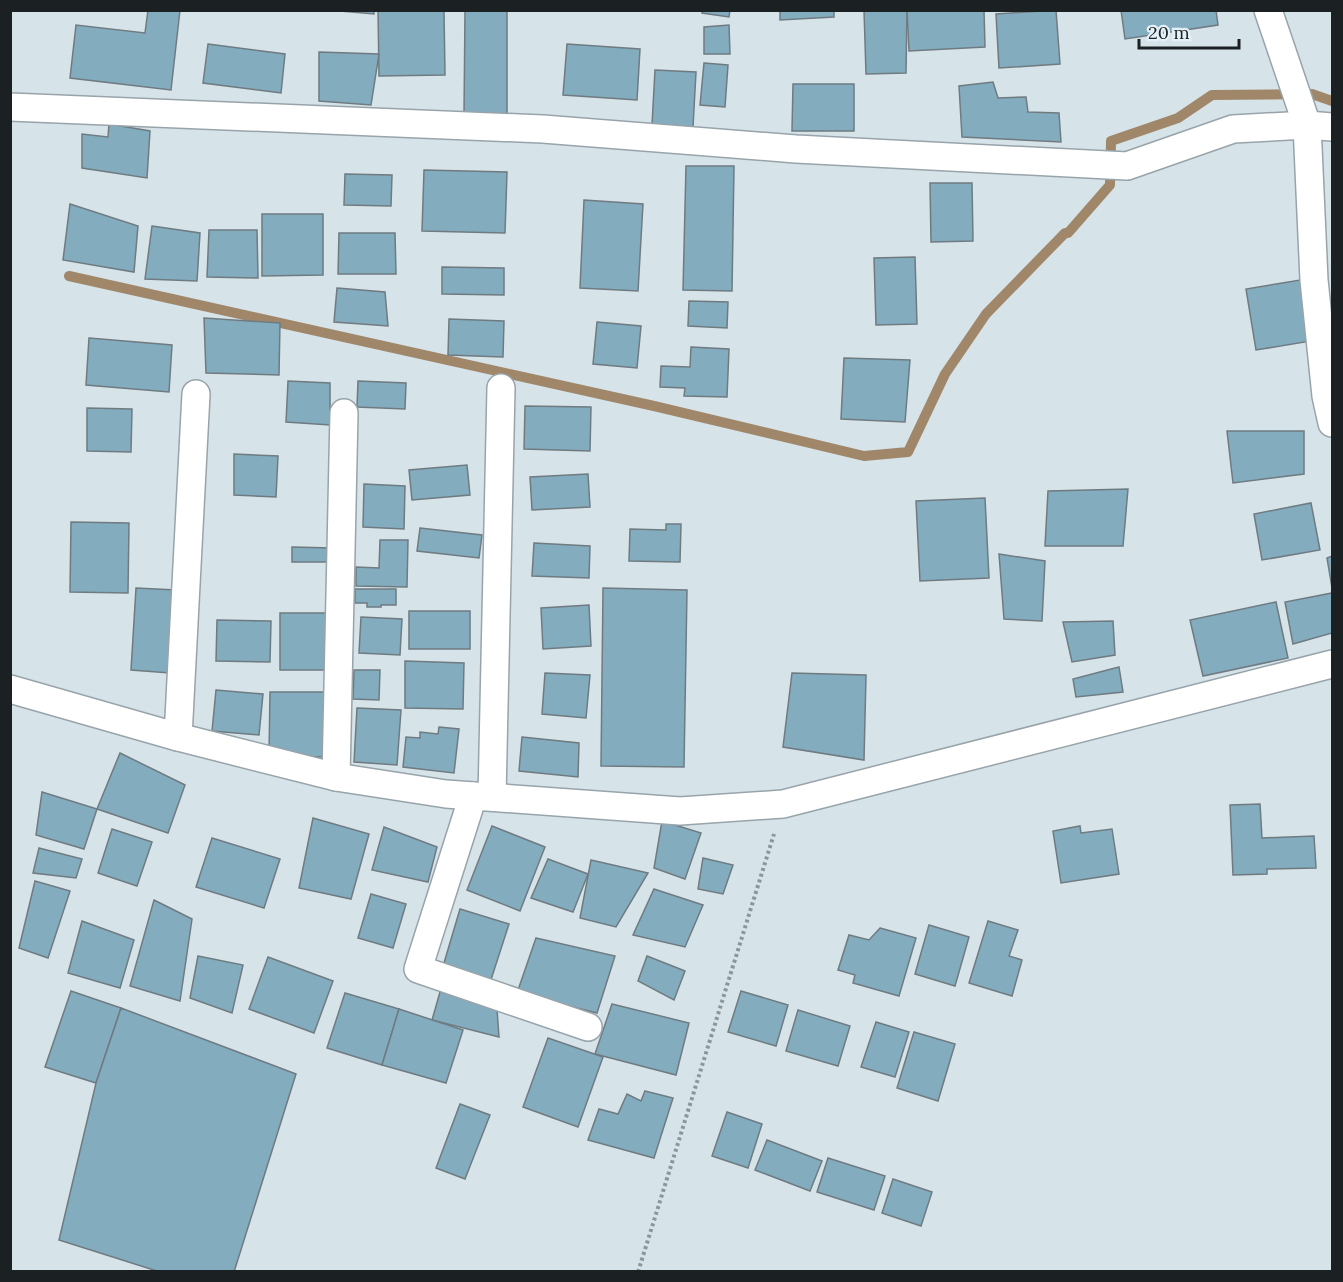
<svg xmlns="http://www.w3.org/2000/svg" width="1343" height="1282" viewBox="0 0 1343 1282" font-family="Lora,serif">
  <rect width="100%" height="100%" fill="#d6e3e9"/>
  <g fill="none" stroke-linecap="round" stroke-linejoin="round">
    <!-- stream -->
    <polyline stroke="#a1876a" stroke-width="10" points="69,276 654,406 864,456 908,452 945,374 986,314 1065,233 1068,233 1110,185 1111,141 1178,118 1212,95 1312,94 1332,101"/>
  </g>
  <!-- building -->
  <g fill="#83acbf" stroke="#6f7b81" stroke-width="1.5">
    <polygon points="148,10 180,10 171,90 70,78 76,25 145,33"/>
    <polygon points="328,10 374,10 374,14"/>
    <polygon points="378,10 444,11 445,75 379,76"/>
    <polygon points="465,10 507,10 507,115 464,115"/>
    <polygon points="702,10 730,10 729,17 702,13"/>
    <polygon points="780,10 834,10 834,17 780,20"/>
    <polygon points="864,10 907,10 906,73 866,74"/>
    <polygon points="907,10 984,10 985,47 909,51"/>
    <polygon points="1056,10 1060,64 999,68 996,14"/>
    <polygon points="1121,10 1216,10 1218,25 1125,39"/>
    <polygon points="729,25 730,54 704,54 704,27"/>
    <polygon points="208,44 285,54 281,93 203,83"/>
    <polygon points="567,44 640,49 637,100 563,95"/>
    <polygon points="319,52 379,54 371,105 319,101"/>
    <polygon points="704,63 728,65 725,107 700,105"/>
    <polygon points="655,70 696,72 693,127 652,125"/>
    <polygon points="993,82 998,98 1026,97 1028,112 1059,113 1061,142 962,137 959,86"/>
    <polygon points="793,84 854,84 854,131 792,131"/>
    <polygon points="109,124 150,131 147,178 82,168 82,134 108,137"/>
    <polygon points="686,166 734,166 732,291 683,290"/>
    <polygon points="424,170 507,172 505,233 422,231"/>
    <polygon points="345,174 392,175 391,206 344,205"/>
    <polygon points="930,183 972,183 973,241 931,242"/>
    <polygon points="584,200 643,204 638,291 580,288"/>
    <polygon points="70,204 138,226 134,272 63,260"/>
    <polygon points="262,214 323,214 323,275 262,276"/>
    <polygon points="152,226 200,233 197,281 145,279"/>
    <polygon points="209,230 257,230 258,278 207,277"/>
    <polygon points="339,233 395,233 396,274 338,274"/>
    <polygon points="915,257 917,324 876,325 874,258"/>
    <polygon points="442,267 504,268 504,295 442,294"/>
    <polygon points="1300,280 1311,341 1256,350 1246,289"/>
    <polygon points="337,288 385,292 388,326 334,322"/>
    <polygon points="689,301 728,302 727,328 688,326"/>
    <polygon points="204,318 280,323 279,375 206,373"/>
    <polygon points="449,319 504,321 503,357 448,355"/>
    <polygon points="597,322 641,326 637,368 593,364"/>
    <polygon points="89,338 172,345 169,392 86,385"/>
    <polygon points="691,347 729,349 727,397 684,396 685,388 660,387 661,366 690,367"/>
    <polygon points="844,358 910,360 905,422 841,419"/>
    <polygon points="288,381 330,383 330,425 286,422"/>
    <polygon points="358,381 406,383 405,409 357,407"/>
    <polygon points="525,406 591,407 590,451 524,449"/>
    <polygon points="87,408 132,409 131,452 87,451"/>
    <polygon points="1227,431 1304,431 1304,474 1233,483"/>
    <polygon points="234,454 278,456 276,497 234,495"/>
    <polygon points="467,465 470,495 412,500 409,470"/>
    <polygon points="588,474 590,507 532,510 530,477"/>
    <polygon points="364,484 405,486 404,529 363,527"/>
    <polygon points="1128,489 1123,546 1045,546 1048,491"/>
    <polygon points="985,498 989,578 920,581 916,501"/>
    <polygon points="1311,503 1320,550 1262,560 1254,514"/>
    <polygon points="71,522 129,523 128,593 70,592"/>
    <polygon points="666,524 681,524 680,562 629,561 630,529 666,530"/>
    <polygon points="420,528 482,535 479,558 417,551"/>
    <polygon points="380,540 408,540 407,587 356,586 356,567 379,568"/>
    <polygon points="534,543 590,546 589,578 532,576"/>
    <polygon points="292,547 332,548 331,562 292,562"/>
    <polygon points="999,554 1045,561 1042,621 1004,619"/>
    <polygon points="1332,556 1332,588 1327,558"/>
    <polygon points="136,588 176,590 170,673 131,670"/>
    <polygon points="603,588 687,590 684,767 601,766"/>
    <polygon points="355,589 396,589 396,605 381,605 381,607 367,607 367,603 355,603"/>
    <polygon points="1332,593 1332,633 1293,644 1285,602"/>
    <polygon points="1276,602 1288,658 1203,676 1190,620"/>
    <polygon points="589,605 591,646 543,649 541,608"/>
    <rect x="409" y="611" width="61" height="38"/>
    <polygon points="280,613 329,613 328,670 280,670"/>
    <polygon points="361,617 402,619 400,655 359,653"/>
    <polygon points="217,620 271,621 270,662 216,661"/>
    <polygon points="1113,621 1115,655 1072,662 1063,622"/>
    <polygon points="405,661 464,663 463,709 405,708"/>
    <polygon points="1119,667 1123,692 1076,697 1073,679"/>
    <polygon points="354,670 380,670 379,700 353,699"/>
    <polygon points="545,673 590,675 586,718 542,714"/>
    <polygon points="792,673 866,675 864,760 783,747"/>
    <polygon points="216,690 263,694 259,735 212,731"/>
    <polygon points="270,692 329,692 328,757 269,756"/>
    <polygon points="357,708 401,710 397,765 354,762"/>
    <polygon points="439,727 459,729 454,773 403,767 406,737 420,738 420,732 438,734"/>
    <polygon points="522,737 579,743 578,777 519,771"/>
    <polygon points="120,753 185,785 168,833 97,809"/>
    <polygon points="42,792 97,809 84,849 36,835"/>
    <polygon points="1260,804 1262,838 1314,836 1316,868 1267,869 1267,874 1233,875 1230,805"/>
    <polygon points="313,818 369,834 351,899 299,888"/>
    <polygon points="662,821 701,833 685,879 654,868"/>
    <polygon points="492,826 545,847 520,911 467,890"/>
    <polygon points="1080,826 1081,833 1112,829 1119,874 1061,883 1053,831"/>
    <polygon points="384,827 437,847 428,882 372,870"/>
    <polygon points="112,829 152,842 137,886 98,873"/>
    <polygon points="212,838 280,859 264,908 196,887"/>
    <polygon points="39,848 82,859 76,878 33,873"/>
    <polygon points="703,858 733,865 723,894 698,889"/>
    <polygon points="548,859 588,874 573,912 531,898"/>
    <polygon points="591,860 648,873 616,927 580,918"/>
    <polygon points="35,881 70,891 48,958 19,948"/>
    <polygon points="654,889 703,905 685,947 633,935"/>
    <polygon points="371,894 406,904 393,948 358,938"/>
    <polygon points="154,900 192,919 180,1001 130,986"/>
    <polygon points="460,909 509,924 487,992 441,973"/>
    <polygon points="82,921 134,940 120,988 68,973"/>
    <polygon points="988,921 1018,930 1009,956 1022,960 1012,996 969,983"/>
    <polygon points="929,925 969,937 955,986 915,974"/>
    <polygon points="880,928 916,938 899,996 853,983 855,975 838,970 849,935 869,940"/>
    <polygon points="536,938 615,956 597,1013 517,993"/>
    <polygon points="198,956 243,965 232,1013 190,998"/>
    <polygon points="647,956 685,971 674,1000 638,981"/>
    <polygon points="268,957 333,981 314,1033 249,1009"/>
    <polygon points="442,985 497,1009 499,1037 432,1020"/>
    <polygon points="71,991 121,1008 96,1083 45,1067"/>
    <polygon points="741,991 788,1005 776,1046 728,1032"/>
    <polygon points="345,993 399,1009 382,1065 327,1048"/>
    <polygon points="612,1004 689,1023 676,1075 595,1054"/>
    <polygon points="121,1008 296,1074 234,1272 160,1272 59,1240 96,1083"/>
    <polygon points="399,1009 463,1030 446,1083 382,1065"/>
    <polygon points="798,1010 850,1026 838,1066 786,1051"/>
    <polygon points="876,1022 909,1032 895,1077 861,1067"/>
    <polygon points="914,1032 955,1044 938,1101 897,1088"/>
    <polygon points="548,1038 603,1057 578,1127 523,1107"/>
    <polygon points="645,1091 673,1098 654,1158 588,1140 599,1109 618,1114 627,1094 641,1101"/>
    <polygon points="460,1104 490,1115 465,1179 436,1168"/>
    <polygon points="727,1112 762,1124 748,1168 712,1156"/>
    <polygon points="767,1140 822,1161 810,1191 755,1170"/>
    <polygon points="828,1158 885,1176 874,1210 817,1192"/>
    <polygon points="893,1179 932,1192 921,1226 882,1213"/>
  </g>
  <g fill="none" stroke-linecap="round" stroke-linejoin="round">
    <defs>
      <g id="minor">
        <polyline points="1268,10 1307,125 1314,280 1326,396 1332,423"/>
        <polyline points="10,107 543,129 796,149 1127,166 1233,129 1307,125 1332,127"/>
        <polyline points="10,689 178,737 336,777 446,794 680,811 783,804 1332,664"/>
        <polyline points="178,737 196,394"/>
        <polyline points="336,777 344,413"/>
        <polyline points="473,796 418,969 588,1027"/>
        <polyline points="492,797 501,388"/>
      </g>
    </defs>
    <!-- minor casing -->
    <use href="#minor" stroke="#98a4aa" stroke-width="30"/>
    <!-- path -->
    <polyline stroke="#8c969a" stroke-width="4" stroke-dasharray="3 3" stroke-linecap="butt" points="638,1272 774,834"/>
    <!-- minor -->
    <use href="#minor" stroke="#fff" stroke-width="27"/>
  </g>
  <!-- border -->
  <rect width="1343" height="1282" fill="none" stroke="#1b2022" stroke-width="24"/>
  <!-- scale -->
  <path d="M1139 39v9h100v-9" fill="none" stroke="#1b2022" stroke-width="3"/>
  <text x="1148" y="39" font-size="18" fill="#1b2022" stroke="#e3f0f7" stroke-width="4.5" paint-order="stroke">20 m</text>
</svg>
